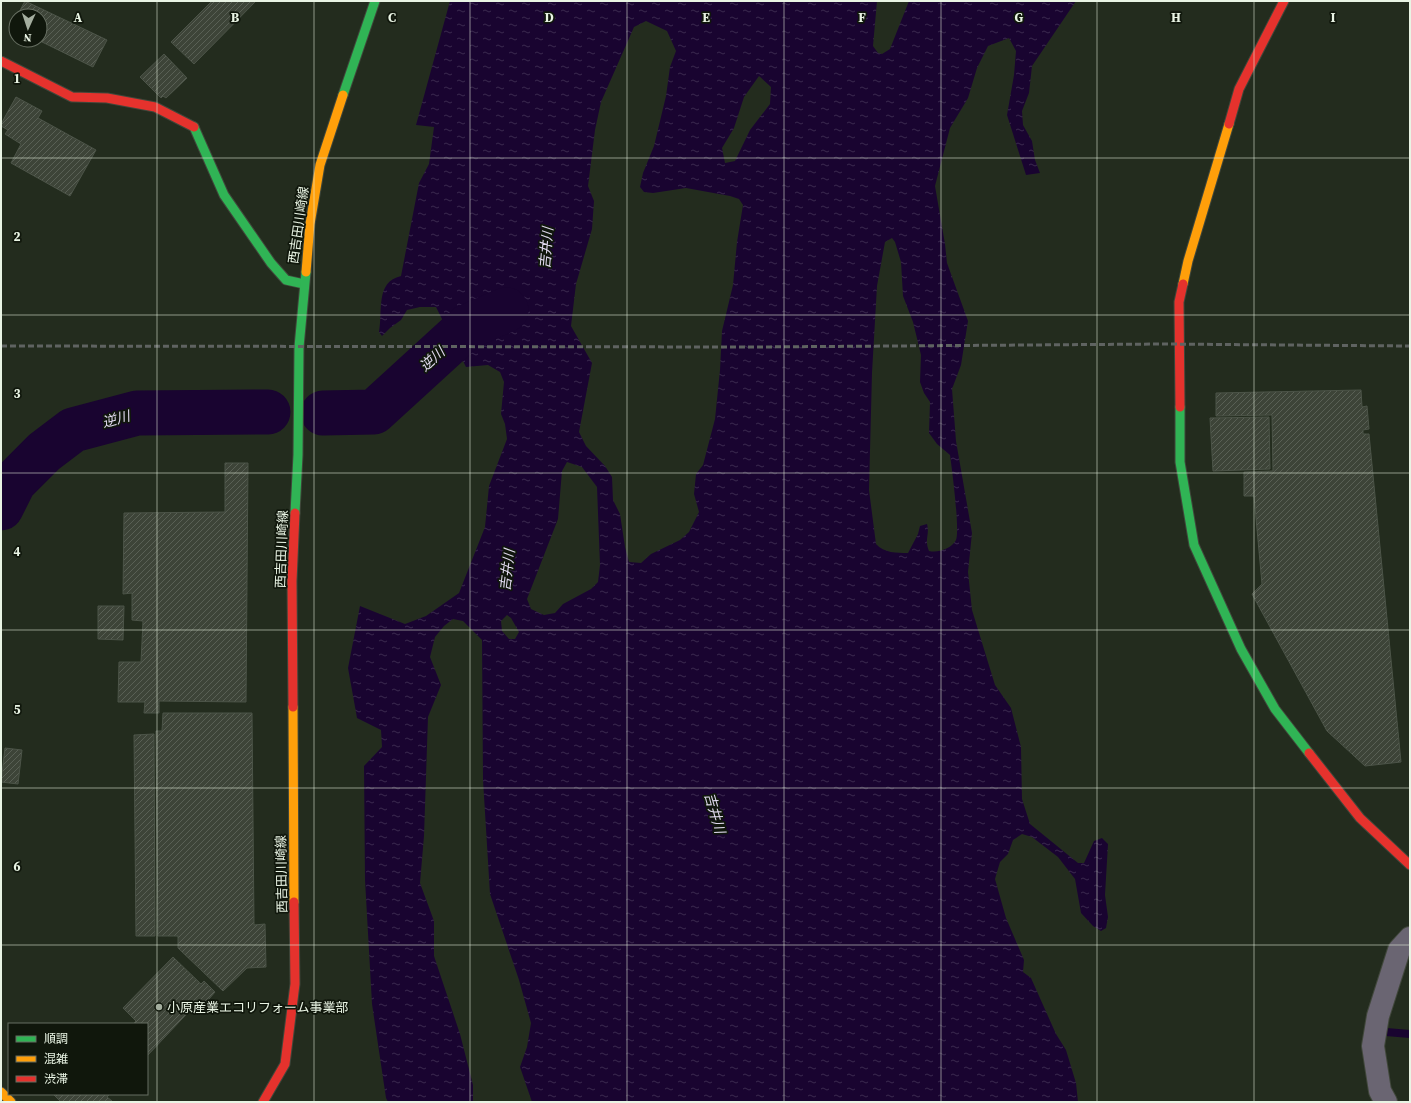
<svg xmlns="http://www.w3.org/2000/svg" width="1411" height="1103" viewBox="0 0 1411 1103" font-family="'Source Serif 4','Noto Sans JP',serif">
  <defs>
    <pattern id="water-ripples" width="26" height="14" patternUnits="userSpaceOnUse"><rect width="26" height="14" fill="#190430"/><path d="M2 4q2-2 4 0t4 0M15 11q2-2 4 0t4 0" fill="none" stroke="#3a294e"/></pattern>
    <pattern id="building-hatch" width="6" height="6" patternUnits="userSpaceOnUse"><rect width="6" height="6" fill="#3d4438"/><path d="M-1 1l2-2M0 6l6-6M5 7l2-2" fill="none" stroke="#596055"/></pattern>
  </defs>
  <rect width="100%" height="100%" fill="#232c1e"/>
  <!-- water -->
  <path fill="url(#water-ripples)" fill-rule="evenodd" d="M450 1H877L873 46 878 53 882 54 890 49 909 1H1076L1032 66 1029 93 1022 111 1023 125 1032 141 1035 160 1040 173 1026 175 1007 115 1014 75 1016 51 1009 38 988 46 977 68 968 98 950 128 935 186 945 244 947 263 968 321 961 365 952 389 956 441 972 533 968 572 972 610 995 685 1011 708 1021 747 1022 799 1030 824 1078 863H1084L1094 841 1102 838 1108 844 1105 895 1108 917 1106 928 1101 931 1093 926 1081 913 1075 879 1058 857 1032 837 1022 834 1013 840 1008 854 1000 862 995 879 1006 918 1024 960 1023 972 1031 978 1056 1034 1066 1050 1076 1083 1078 1102H532L520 1067 527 1047 531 1023 519 980 490 894 483 780 482 640 463 621 453 619 444 626 435 637 430 657 441 685 428 717 424 836 420 883 434 921V956L460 1034 473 1085V1102H388L386 1098 372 1004 365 880 364 766 382 747 381 730 357 718 348 668 360 606 405 624 426 616 459 593 485 527 489 486 507 439 505 424 501 414 504 382 500 372 488 365 466 367 436 307H420L407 310 401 320 390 328 382 336 379 332C383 311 375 282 401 276L419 183 429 164 434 127 416 125ZM646 21 667 31 676 51 670 67 666 96 654 146 643 173 640 187 644 192 653 193 686 188 730 196 739 199 743 205 737 242 733 285 722 331 720 370 715 419 703 465 696 474 694 494 699 512 689 532 680 540 651 554 641 563 629 562 625 547 620 514 613 500 612 477 605 466 586 446 579 432 592 363 571 326 576 284 592 229 594 201 588 186 595 130 601 102 634 27ZM759 76 771 87 770 104 750 130 735 161 725 163 722 148 734 128 744 97ZM892 238 895 242 901 262 903 296 913 322 921 355 920 382 924 393 930 402 929 433 937 444 950 455C952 469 960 530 956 540 951 549 938 553 929 551 924 539 930 535 927 524L920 526 918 534 908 553C897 553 884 553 876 544L869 490 872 373 877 286 885 242ZM567 462 582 467 597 487 600 565 598 582 591 589 563 604 555 613 544 615 531 609 527 599 558 519 562 471ZM507 615 511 618 519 632 515 639H509L502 631 501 621Z"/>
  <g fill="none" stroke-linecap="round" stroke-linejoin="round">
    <!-- stream -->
    <polyline stroke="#190430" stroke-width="8" points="1386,1032 1410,1034"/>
    <!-- river -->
    <g stroke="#190430" stroke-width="45">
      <polyline points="323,413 374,412 467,327 506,310"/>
      <polyline points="1,508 14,482 44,452 73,430 137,413 268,412"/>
    </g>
  </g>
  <!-- building -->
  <g fill="url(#building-hatch)" stroke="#4c5448">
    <polygon points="25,1 107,40 93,67 38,40 40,40 40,16 17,16"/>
    <polygon points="212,1 256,1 194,64 171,42"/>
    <polygon points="164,54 187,78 166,98 163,96 161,98 140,77"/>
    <polygon points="16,97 42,111 38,118 96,150 70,196 11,163 21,144 5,134 8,130 1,126 1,124"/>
    <polygon points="1361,390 1362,407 1367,406 1369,429 1363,430 1363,434 1369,434 1401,762 1365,766 1327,731 1252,594 1262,584 1254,496 1244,496 1244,472 1273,471 1272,415 1216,416 1216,393"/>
    <polygon points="1269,417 1270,469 1213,471 1210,418"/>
    <polygon points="225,463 248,463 246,702 159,701 159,713 144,713 145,702 118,702 119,662 141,662 143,621 132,620 132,593 123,594 124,513 225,512"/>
    <polygon points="98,606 124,606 123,640 98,639"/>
    <polygon points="163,713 252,713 254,925 265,924 266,967 247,968 223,991 178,948 178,936 158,936 156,731 162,731"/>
    <polygon points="154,734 155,936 136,936 134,735"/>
    <polygon points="5,748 22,750 18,784 1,782"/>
    <polygon points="173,957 201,984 204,981 215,992 203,1006 198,1002 147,1056 147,1024 133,1024 136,1021 123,1008"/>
    <polygon points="53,1094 110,1094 107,1097 112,1101 61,1102"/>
  </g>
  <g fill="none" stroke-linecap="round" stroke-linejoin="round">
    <defs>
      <polyline id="street" points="1386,1102 1380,1091 1373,1046 1378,1016 1399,950 1410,938"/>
      <g id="fast">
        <polyline points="343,95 375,1"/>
        <polyline points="194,127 224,195 271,263 286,280 304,284"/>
        <polyline points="1180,407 1180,462 1194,545 1241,649 1275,709 1309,753"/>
        <polyline points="295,513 298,455 299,347 306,272"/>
      </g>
      <g id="slow">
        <polyline points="306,272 310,224 320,165 343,95"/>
        <polyline points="1183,284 1188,261 1229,124"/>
        <polyline points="293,707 294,902"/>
        <polyline points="1,1092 11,1102"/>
      </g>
      <g id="jam">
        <polyline points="1,61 72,97 107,98 155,107 194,127"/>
        <polyline points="1229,124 1239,89 1284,1"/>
        <polyline points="1180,407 1179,302 1183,284"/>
        <polyline points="293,707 292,581 295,513"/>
        <polyline points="1309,753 1360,818 1410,865"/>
        <polyline points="263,1102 285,1064 295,984 294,902"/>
      </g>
    </defs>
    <!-- street casing -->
    <use href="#street" stroke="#40473b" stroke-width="24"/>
    <!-- fast casing -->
    <use href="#fast" stroke="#40473b" stroke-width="11"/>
    <!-- slow casing -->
    <use href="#slow" stroke="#40473b" stroke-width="11"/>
    <!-- jam casing -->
    <use href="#jam" stroke="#40473b" stroke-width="11"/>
    <!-- street -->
    <use href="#street" stroke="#6a6572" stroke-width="22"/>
    <!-- fast -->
    <use href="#fast" stroke="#30b455" stroke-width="9"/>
    <!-- slow -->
    <use href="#slow" stroke="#ff9f0a" stroke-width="9"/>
    <!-- jam -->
    <use href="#jam" stroke="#e5322d" stroke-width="9"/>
    <!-- rail -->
    <polyline stroke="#5f6361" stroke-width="3" stroke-dasharray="6 3" stroke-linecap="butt" points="1,346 757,347 1162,344 1410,346"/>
  </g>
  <!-- grid -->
  <path fill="none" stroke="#e9f4e4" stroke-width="1" stroke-opacity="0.55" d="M157 1V1102M314 1V1102M470 1V1102M627 1V1102M784 1V1102M941 1V1102M1097 1V1102M1254 1V1102M1 158H1410M1 315H1410M1 473H1410M1 630H1410M1 788H1410M1 945H1410"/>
  <!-- markers -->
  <circle fill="#a4ae9f" stroke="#10170c" stroke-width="1.5" cx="159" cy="1007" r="4"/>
  <g text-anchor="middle" stroke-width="3.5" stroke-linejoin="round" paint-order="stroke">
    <!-- street labels -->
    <g font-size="13" fill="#e9f4e4" stroke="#10170c">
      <text transform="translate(298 225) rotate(-82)" y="5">西吉田川崎線</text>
      <text transform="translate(281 549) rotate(-88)" y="5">西吉田川崎線</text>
      <text transform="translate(281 874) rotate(-91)" y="5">西吉田川崎線</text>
    </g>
    <!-- poi labels -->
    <g font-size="13" fill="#e9f4e4" stroke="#10170c" text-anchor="start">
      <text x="167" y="1012">小原産業エコリフォーム事業部</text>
    </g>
    <!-- water labels -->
    <g font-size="14" font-style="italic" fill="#e1daef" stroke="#10170c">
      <text transform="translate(546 248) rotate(-85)" y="5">吉井川</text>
      <text transform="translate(432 359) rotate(-42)" y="5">逆川</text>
      <text transform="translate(116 419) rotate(-15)" y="5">逆川</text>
      <text transform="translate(507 570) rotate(-83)" y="5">吉井川</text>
      <text transform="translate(715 813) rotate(74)" y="5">吉井川</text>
    </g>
  </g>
  <g font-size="13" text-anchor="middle" font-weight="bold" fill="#e9f4e4" stroke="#10170c" stroke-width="3.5" stroke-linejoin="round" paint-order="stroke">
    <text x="78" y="22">A</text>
    <text x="235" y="22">B</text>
    <text x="392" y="22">C</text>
    <text x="549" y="22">D</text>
    <text x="706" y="22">E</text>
    <text x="862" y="22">F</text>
    <text x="1019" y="22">G</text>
    <text x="1176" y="22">H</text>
    <text x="1333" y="22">I</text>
    <text x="17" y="83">1</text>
    <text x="17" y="241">2</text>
    <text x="17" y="398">3</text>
    <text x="17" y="556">4</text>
    <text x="17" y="714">5</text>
    <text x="17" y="871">6</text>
  </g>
  <!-- border -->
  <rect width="1411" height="1103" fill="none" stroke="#e9f4e4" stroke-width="4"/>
  <!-- legend -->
  <rect x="8" y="1023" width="140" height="72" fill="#10170c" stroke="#676f62"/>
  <rect x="16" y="1036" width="20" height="6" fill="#30b455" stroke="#676f62"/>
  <text x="44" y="1043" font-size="12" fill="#e9f4e4">順調</text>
  <rect x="16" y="1056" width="20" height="6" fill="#ff9f0a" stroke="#676f62"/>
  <text x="44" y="1063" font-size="12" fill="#e9f4e4">混雑</text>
  <rect x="16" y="1076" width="20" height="6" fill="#e5322d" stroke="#676f62"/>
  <text x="44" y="1083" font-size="12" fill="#e9f4e4">渋滞</text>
  <!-- north arrow -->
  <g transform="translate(28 28) rotate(183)"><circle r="19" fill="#10170c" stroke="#676f62"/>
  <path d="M0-3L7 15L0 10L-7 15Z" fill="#a4ae9f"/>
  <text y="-6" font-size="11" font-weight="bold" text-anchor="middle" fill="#e9f4e4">N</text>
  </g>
</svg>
